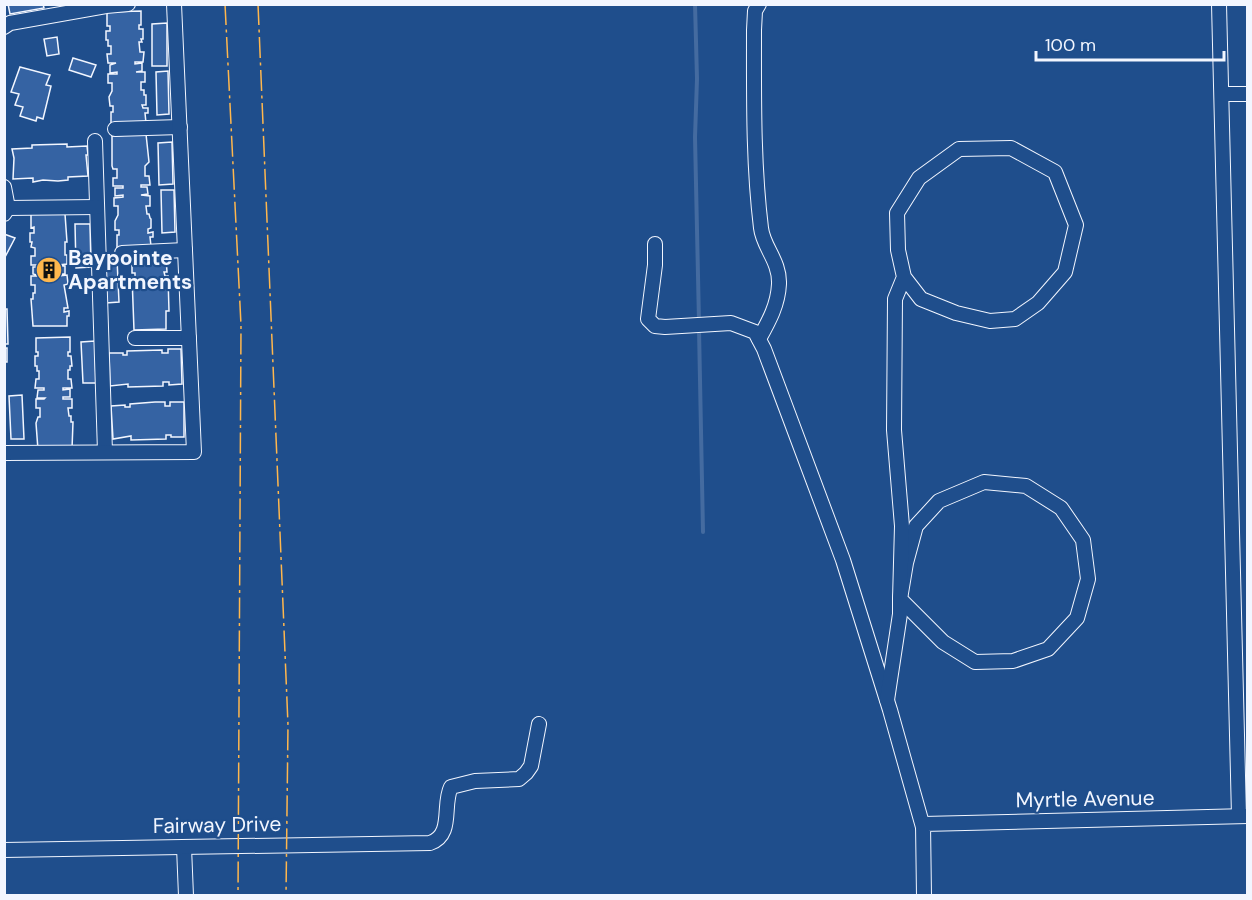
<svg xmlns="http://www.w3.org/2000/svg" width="1252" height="900" viewBox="0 0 1252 900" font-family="'DM Sans',sans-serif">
  <rect width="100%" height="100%" fill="#1f4e8c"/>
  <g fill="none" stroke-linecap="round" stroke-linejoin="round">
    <!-- stream -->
    <g stroke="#446ba0" stroke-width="4">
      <polyline points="695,4 697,79 695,137 699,322"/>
      <polyline points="699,329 703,532"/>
    </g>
  </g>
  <!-- building -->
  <g fill="#3563a3" stroke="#f2f6ff" stroke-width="1.5">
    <polygon points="8,4 43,4 44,8 10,14"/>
    <polygon points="141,11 141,25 139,25 139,29 143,29 143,39 141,39 142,42 139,42 140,52 144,52 143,62 135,62 135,64 142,63 142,71 136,72 145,72 145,82 141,82 141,90 144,90 144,95 146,95 146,105 142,105 143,108 148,108 148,113 145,113 146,123 111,125 111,112 113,112 113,106 110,106 109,97 112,91 112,83 108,83 108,74 117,74 117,72 110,73 110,65 116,63 108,63 107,54 111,54 111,46 108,46 108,40 106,40 106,31 110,31 110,26 107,26 107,12"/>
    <polygon points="167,23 167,66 152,66 152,24"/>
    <polygon points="57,37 59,54 47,56 44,39"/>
    <polygon points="73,58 96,65 91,77 69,70"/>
    <polygon points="20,67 50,75 46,85 51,86 43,119 37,117 36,121 20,116 23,107 15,105 19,94 11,92"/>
    <polygon points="168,71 169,114 157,115 156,72"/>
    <polygon points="146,134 149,162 145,166 145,176 149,176 150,185 141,185 141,187 147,187 148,194 141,195 150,196 150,206 146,206 147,214 149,214 150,218 151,219 151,228 148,229 148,233 153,232 153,237 150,237 151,246 117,248 117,235 119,235 119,230 115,230 115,221 118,215 118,206 114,206 114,198 123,197 123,195 115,196 115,188 123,188 123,186 113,186 113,178 117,178 117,169 113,169 112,166 112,136"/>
    <polygon points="172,142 173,184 159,185 158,143"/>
    <polygon points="67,144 67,147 87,146 88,155 86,155 88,176 68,177 68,180 58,181 43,180 33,182 33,178 13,179 14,158 12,149 32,148 32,145"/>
    <polygon points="161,190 174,190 175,232 162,233"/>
    <polygon points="31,214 65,214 67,242 65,242 65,255 67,255 67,264 59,265 59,266 65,266 65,274 59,274 58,276 67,275 68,284 64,285 68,308 64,308 64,312 69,311 69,316 67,316 67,326 33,326 31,299 33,299 33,293 35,293 35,285 31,285 31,276 40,276 33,274 33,267 40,267 40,265 31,265 31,256 35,256 35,248 31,247 32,242 30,242 30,233 34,233 34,227 31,228"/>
    <polygon points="75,224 90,224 91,267 76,268"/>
    <polygon points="4,234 15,238 4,259"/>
    <polygon points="166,258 167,272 164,272 165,276 168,276 169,311 166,311 166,329 134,330 132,277 135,277 135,273 132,273 132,259"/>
    <polygon points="117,259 119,302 106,303 105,260"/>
    <polygon points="4,309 7,309 8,344 5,344 5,348 7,348 7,362 4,362"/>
    <polygon points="70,337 70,352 68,352 68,356 71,356 72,366 70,366 70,370 68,370 68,379 71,379 72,388 63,388 63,390 70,389 70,397 63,397 63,399 72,399 72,408 68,408 69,416 71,416 71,422 73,422 72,449 38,450 36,423 38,417 40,417 40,408 36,408 36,399 44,399 45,398 37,398 38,390 44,390 44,388 35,388 36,379 39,379 39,371 37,371 37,366 35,366 35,356 38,356 38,352 36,352 36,338"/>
    <polygon points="95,341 96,383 83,383 81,342"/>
    <polygon points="168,349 181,349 182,384 169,385 169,382 163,382 163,386 128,387 128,384 110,386 109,353 123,353 123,355 127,355 127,351 162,350 162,353 168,353"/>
    <polygon points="22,395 24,439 11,439 9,396"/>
    <polygon points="155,402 165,402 165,406 170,406 170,402 184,402 184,437 171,437 171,435 166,435 166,439 131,440 131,436 113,439 111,406 125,405 125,407 130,407 130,404"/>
  </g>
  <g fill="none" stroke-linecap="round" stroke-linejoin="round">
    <defs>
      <g id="minor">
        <path d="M759 4 755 11 754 30C754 96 753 162 761 228 763 247 780 261 779 284 778 305 769 321 759 339"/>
        <polyline points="1219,4 1239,816"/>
        <polyline points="4,27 10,23 106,6 128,4"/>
        <polyline points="1222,94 1248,94"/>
        <polyline points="115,129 180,127"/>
        <polyline points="95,141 105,452"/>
        <polyline points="4,187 8,208"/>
        <polyline points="4,214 8,208 97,207"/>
        <polyline points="655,244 655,265 648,319 655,326 665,327 731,323 755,332 764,349 843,560 890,710 923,827"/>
        <polyline points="122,253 185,250"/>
        <polyline points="135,338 189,338"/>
        <polyline points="4,453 194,452 174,4"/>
        <polygon points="984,482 1026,486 1061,508 1083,540 1088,579 1077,618 1048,649 1013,661 975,662 943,642 900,599 906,563 916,526 939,501"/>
        <polyline points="887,700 900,614 900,599 902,526 894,430 895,299 904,277 898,250 897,213 919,178 959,149 1011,148 1055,172 1076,225 1065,272 1038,303 1015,319 990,321 956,313 921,299 904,277"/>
        <polyline points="184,847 186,896"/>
        <path d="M4 850 430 843C454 835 442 805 451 787L475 781 519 779 526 773 531 766 539 724"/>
        <polyline points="924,896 923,824 1248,816"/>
      </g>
    </defs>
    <!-- minor casing -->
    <use href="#minor" stroke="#f2f6ff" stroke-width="16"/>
    <!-- minor -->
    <use href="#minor" stroke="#1f4e8c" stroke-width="14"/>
    <!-- power -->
    <g stroke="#ffb74d" stroke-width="1.5" stroke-dasharray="21 4.5 3 4.5" stroke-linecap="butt">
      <polyline points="225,4 241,325 238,896"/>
      <polyline points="258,4 288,725 286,896"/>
    </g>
  </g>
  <!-- icons -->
  <defs>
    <symbol id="building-disc" viewBox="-11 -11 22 22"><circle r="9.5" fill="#ffb74d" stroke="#1f4e8c"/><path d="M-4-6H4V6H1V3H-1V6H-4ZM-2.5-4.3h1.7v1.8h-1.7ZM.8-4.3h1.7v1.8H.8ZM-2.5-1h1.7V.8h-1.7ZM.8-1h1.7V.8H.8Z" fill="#111"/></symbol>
  </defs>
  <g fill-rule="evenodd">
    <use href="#building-disc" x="34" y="255" width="30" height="30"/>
  </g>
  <g text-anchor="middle" stroke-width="4.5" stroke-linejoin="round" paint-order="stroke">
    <!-- poi labels -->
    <g font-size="21" font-weight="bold" fill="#f2f6ff" stroke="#1f4e8c" text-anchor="start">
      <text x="68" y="265">Baypointe<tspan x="68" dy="24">Apartments</tspan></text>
    </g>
    <!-- street labels -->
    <g font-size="21" fill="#f2f6ff" stroke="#1f4e8c">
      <text transform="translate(1085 799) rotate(-1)" y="7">Myrtle Avenue</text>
      <text transform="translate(217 825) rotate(-1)" y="7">Fairway Drive</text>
    </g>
  </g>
  <!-- border -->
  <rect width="1252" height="900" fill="none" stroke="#f2f6ff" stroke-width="12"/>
  <!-- scale -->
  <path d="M1036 51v9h188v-9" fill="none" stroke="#f2f6ff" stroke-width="3"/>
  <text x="1045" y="51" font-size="18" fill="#f2f6ff" stroke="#1f4e8c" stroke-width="4.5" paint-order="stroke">100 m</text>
</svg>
